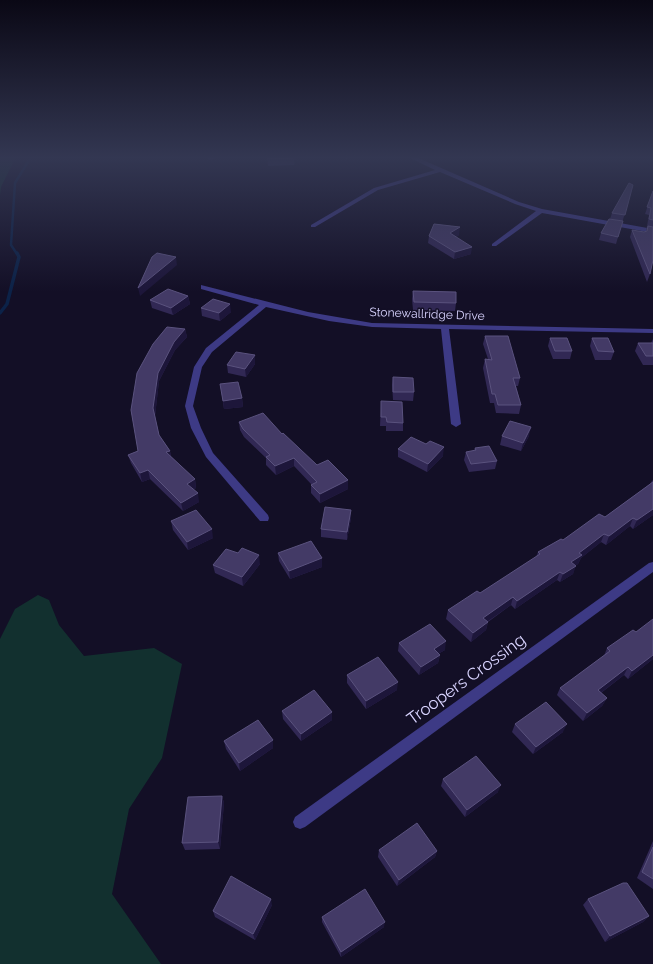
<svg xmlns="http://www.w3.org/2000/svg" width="653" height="964" viewBox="0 0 653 964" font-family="Raleway,sans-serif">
  <rect width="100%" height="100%" fill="#130f26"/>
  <!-- green -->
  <g fill="#12302f">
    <polygon points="0,157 16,157 1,187 0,196"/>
    <polygon points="38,595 49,600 59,625 84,656 154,648 182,664 162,758 129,809 112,894 161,964 0,964 0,639 15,609"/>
  </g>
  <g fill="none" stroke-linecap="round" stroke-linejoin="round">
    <!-- stream-far1 -->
    <polyline stroke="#0c2248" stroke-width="2.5" points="17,254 11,245 15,183 31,157"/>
    <!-- stream -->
    <polyline stroke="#0c2248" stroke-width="3.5" points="0,313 7,304 19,257 17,253"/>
    <!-- minor -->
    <g fill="#3d3a85" fill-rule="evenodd">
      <polygon points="207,157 220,157 209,160"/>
      <polygon points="408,157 416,157 519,202 542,209 653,229 653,233 542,213 496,246 492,246 492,244 536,211 515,204 440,172 378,190 315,227 311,227 311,225 374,188 435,170"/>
      <polygon points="649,157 653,157 653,160"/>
      <polygon points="201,285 308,312 372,323 653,329 653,333 449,329 461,424 456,427 451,424 441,329 372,327 329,321 266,307 212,352 202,367 193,406 201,428 213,453 268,515 269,518 268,521 260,521 206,457 191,428 185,406 194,367 206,348 259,305 201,289"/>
      <polygon points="653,562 653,572 305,827 300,829 295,827 293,822 295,817 649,563"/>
    </g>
  </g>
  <!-- wall -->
  <g fill="#312854">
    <polygon points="267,157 296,157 294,165 268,166"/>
    <polygon points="335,157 348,157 348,159"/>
    <polygon points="540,157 555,157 555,159 540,158"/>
    <polygon points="633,185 616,244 599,240 601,233 610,219 612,213"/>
    <polygon points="653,191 653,260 650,274 647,282 630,237 632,230 644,232 646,231 647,226 649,215 645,214"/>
    <polygon points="459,235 456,237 471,254 454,259 428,243 429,236"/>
    <polygon points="413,291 456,303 455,311 413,310 412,299"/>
    <polygon points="188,296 190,304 173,315 152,308 150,300"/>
    <polygon points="201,308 231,312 220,321 202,316"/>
    <polygon points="185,329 187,337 175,350 159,381 155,416 159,435 170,451 171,457 195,479 196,488 194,489 199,502 183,511 150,479 142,482 131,463 128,455 138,451 131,410"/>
    <polygon points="485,336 520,378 518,386 516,386 521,405 519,414 496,413 494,403 490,403 483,368 485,359 488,359 483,344"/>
    <polygon points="550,338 572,351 570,359 553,359 548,346"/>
    <polygon points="592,338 614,352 611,360 595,360 590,346"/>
    <polygon points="653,339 653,365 643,365 635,351 638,343 651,343"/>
    <polygon points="255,364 246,377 228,373 227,365"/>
    <polygon points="393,377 414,392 413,401 393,400 392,385"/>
    <polygon points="220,384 242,398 243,407 224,409"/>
    <polygon points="381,401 403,423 403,431 386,431 386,426 380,426"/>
    <polygon points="239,422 282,434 317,465 348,489 320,503 311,493 311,484 294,466 276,475 266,465 266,458 244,437 240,430"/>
    <polygon points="502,436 529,436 521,451 500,445"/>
    <polygon points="475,448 497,461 495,469 469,472 464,460 466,452 474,451"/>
    <polygon points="398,449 443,456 427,472 398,457"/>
    <polygon points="653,480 653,515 633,529 630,526 606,545 601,542 581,558 578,564 575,566 573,574 560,582 557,580 515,609 511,605 488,622 486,630 471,642 446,619 448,610 480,593 536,557 538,552 563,540 605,517 650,484 652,481"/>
    <polygon points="351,510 351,518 347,540 321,537 321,529"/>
    <polygon points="171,521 213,538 188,550 173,530"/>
    <polygon points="278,553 322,567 290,579 279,561"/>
    <polygon points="260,564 243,586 215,573 213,565"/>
    <polygon points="399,643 445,650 438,654 440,655 438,663 419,675 398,651"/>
    <polygon points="607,648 653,659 628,679 624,675 601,693 607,698 602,706 583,721 557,695 560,688 604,656"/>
    <polygon points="347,675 397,690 366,709 347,683"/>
    <polygon points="282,711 332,720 301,741 283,719"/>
    <polygon points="515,724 563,732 533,754 512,732"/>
    <polygon points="224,741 273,748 240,771 226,749"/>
    <polygon points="443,779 498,792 465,817 441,786"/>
    <polygon points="222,796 224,803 220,849 185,850 182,843"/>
    <polygon points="653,841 653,889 637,878"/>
    <polygon points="379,850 437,851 435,857 397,886 378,857"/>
    <polygon points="588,899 649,916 643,922 605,942 583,905"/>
    <polygon points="272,905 255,940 215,917 213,911"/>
    <polygon points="322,917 384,927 341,957 322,922"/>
  </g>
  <!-- shaded-wall -->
  <g fill="#1d163a">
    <polygon points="294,157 296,157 294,165"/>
    <polygon points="460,227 459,235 450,241 450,233"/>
    <polygon points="472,247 471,254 454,259 455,252"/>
    <polygon points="176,257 177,265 140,296 138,288"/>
    <polygon points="188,296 190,304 173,315 171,308"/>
    <polygon points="230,304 231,312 220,321 219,313"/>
    <polygon points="185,329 187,337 175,350 159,381 155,416 153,408 158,373 174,342"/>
    <polygon points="255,355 255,364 246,377 245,369"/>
    <polygon points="242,398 243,407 224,409 223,401"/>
    <polygon points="531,427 529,436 521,451 523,443"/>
    <polygon points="444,447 443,456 427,472 428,464"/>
    <polygon points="170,451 171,459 166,452"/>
    <polygon points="294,458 294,466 276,475 275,466"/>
    <polygon points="148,470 150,479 142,482 140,473"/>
    <polygon points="195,479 196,488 189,492 187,484"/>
    <polygon points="348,480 348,489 320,503 320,494"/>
    <polygon points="198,493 199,502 183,511 181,503"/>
    <polygon points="653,509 653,515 633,529 637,520"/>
    <polygon points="351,510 351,518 347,540 347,532"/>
    <polygon points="633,518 630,526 606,545 609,536"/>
    <polygon points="212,529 213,538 188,550 187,542"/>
    <polygon points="604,534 601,542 581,558 578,564 568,570 571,562 579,553"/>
    <polygon points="259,555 260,564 243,586 242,577"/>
    <polygon points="322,558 322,567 290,579 289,571"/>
    <polygon points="576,566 573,574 560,582 563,574"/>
    <polygon points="560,572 557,580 515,609 517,601"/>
    <polygon points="513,597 511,605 481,626 483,618"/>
    <polygon points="488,622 486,630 471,642 473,633"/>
    <polygon points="446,641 445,650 432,657 434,649"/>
    <polygon points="440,655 438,663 419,675 421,667"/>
    <polygon points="653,655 653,659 628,679 632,671"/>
    <polygon points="628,667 624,675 594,698 598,690"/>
    <polygon points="398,682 397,690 366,709 366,701"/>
    <polygon points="607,698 602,706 583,721 587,713"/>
    <polygon points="332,712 332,720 301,741 301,734"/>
    <polygon points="567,724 563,732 533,754 536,747"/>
    <polygon points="273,740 273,748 240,771 239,763"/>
    <polygon points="501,785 498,792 465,817 467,810"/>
    <polygon points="222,796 224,803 220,849 218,842"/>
    <polygon points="437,851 435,857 397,886 399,880"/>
    <polygon points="271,899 272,905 255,940 253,934"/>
    <polygon points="649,916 643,922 605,942 610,936"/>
    <polygon points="385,922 384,927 341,957 341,952"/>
  </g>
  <!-- building -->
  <g fill="#433a66" stroke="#5a527e">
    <polygon points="267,157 294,157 294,158 268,159"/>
    <polygon points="629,183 633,185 625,215 612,213"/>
    <polygon points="653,191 653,220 649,219 651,208 647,207"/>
    <polygon points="609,219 623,221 618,237 601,233"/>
    <polygon points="434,224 460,227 450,233 472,247 455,252 429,236"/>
    <polygon points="648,226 653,227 653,260 650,274 632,230 644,232 647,231"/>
    <polygon points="157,253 176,257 138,288 152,257"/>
    <polygon points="168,289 188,296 171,308 150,300"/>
    <polygon points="413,291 456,292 456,303 414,302"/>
    <polygon points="213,299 230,304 219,313 201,308"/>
    <polygon points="167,327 185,329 174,342 158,373 153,408 159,435 170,451 166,452 195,479 187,484 198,493 181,503 148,470 140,473 128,455 138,451 131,410 137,373 153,344"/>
    <polygon points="485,336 508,336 520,378 513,378 521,405 498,405 495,394 492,394 485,359 492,360"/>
    <polygon points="550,338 567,338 572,351 555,351"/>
    <polygon points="592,338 608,338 614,352 598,351"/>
    <polygon points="638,343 653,343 653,356 646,356"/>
    <polygon points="236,352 255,355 245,369 227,365"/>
    <polygon points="393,377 413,378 414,392 393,392"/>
    <polygon points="238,382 242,398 223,401 220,384"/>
    <polygon points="381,401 402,402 403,423 387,422 386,417 381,417"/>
    <polygon points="263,413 282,434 283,433 317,465 328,460 348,480 320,494 311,485 317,482 294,458 275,466 266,457 270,455 243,429 239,422"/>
    <polygon points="510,421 531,427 523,443 502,436"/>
    <polygon points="411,437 426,444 430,441 444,447 428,464 398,449"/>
    <polygon points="489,446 497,461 471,464 466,452 476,450 475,448"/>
    <polygon points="653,482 653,509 637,520 633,518 609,536 604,534 579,553 582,555 571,562 576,566 563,574 560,572 517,601 513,597 483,618 488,622 473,633 448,610 477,591 480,593 540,554 538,552 561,539 563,540 599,514 605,517"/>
    <polygon points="325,507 351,510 347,532 321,529"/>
    <polygon points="196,510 212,529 187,542 171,521"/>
    <polygon points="311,541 322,558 289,571 278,553"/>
    <polygon points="242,548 259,555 242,577 213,565 226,549 238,553"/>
    <polygon points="653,619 653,655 632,671 628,667 598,690 607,698 587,713 560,688 610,651 607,648 633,630 636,632"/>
    <polygon points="430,624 446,641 434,649 440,655 421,667 399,643"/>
    <polygon points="378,657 398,682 366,701 347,675"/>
    <polygon points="314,690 332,712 301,734 282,711"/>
    <polygon points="546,702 567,724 536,747 515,724"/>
    <polygon points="258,720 273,740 239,763 224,741"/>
    <polygon points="476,756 501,785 467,810 443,779"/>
    <polygon points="222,796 218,842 182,843 188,797"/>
    <polygon points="417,823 437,851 399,880 379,850"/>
    <polygon points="653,847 653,879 642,872"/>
    <polygon points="231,876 271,899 253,934 213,911"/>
    <polygon points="623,883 627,883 649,916 610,936 588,899"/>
    <polygon points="365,889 385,922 341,952 322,917"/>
  </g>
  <!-- sky -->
  <linearGradient id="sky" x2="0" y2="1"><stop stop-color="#0a0815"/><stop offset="0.54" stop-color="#333752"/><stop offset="1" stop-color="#333752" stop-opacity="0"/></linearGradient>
  <rect width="653" height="292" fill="url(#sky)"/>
  <g text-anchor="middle" stroke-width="3" stroke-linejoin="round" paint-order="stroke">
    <!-- far-street labels -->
    <g font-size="12" fill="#d9d4ff" stroke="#130f26">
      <text transform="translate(427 314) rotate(2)" y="4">Stonewallridge Drive</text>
    </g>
    <!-- near-street labels -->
    <g font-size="17" fill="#d9d4ff" stroke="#130f26">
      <text transform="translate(466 679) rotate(-36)" y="6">Troopers Crossing</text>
    </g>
  </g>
</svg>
